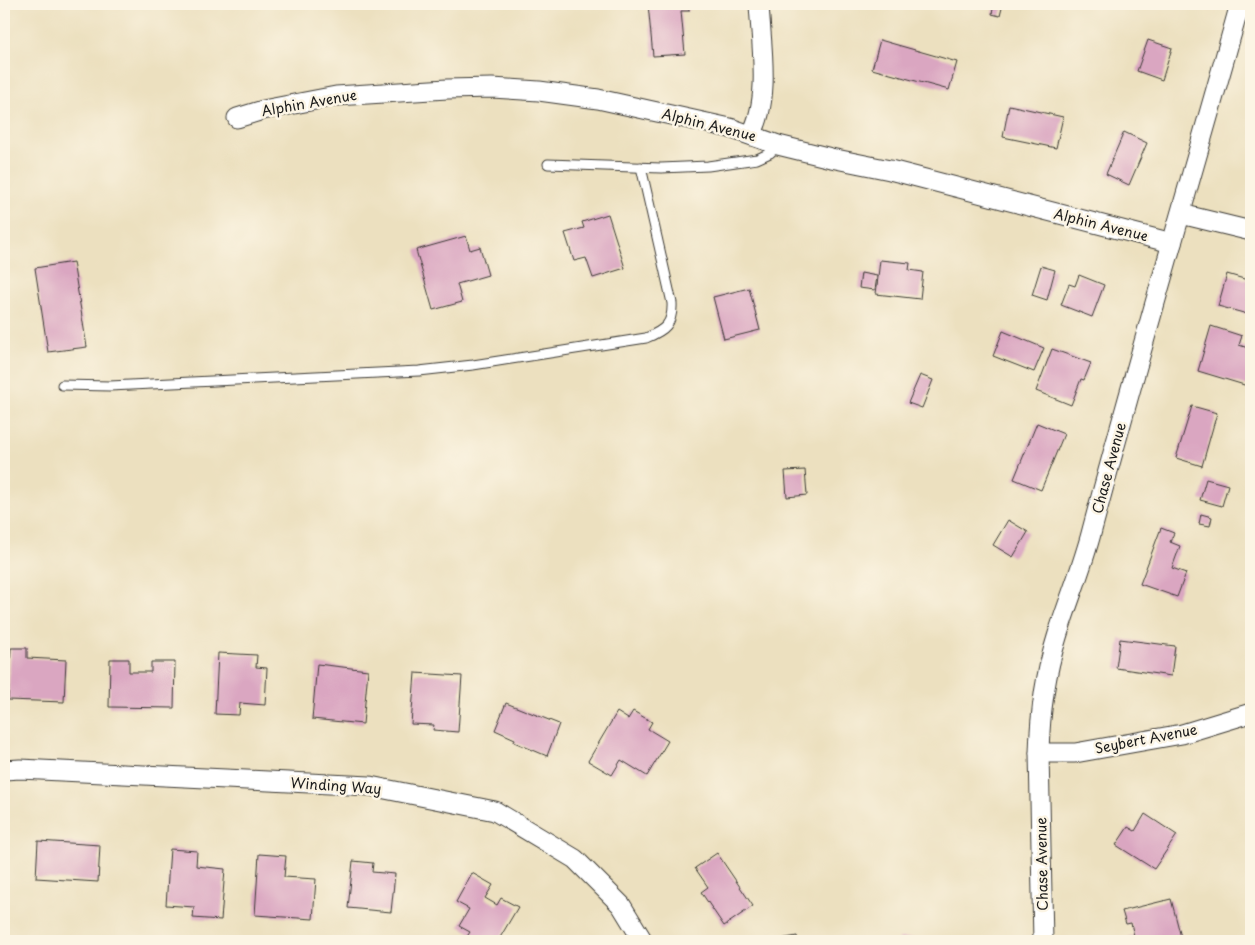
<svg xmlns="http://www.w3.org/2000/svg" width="1255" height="945" viewBox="0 0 1255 945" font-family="'Playpen Sans',sans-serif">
  <rect width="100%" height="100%" fill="#fcf5e5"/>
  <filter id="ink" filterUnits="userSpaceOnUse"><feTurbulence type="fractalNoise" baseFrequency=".02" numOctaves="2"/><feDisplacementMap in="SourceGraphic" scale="10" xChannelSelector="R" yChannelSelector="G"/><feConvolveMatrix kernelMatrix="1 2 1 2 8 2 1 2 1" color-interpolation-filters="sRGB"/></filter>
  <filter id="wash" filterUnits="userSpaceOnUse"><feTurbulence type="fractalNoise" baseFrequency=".0096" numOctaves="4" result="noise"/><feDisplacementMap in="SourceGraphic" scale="20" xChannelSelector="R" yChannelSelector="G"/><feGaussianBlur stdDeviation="1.12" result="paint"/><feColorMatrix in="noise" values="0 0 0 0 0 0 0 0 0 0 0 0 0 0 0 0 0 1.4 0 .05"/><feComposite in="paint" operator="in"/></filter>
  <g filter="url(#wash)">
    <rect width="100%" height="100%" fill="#ece0bf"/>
    <g id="blocks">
      <!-- building -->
      <g fill="#daa6c1">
        <polygon points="648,4 689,4 689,11 681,11 685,54 653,56"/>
        <polygon points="994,4 1003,4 1000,16 992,14"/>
        <polygon points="880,40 957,62 949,90 872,69"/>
        <polygon points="1148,40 1172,48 1162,80 1137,71"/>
        <polygon points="1009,105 1063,117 1056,148 1003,137"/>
        <polygon points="1124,132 1147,143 1129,185 1106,174"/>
        <polygon points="608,214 625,268 593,278 586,258 574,261 565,233 584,228 582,222"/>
        <polygon points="466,236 470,250 480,247 488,275 457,284 462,302 433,310 416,250"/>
        <polygon points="880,260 910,263 909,270 923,272 920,299 876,294"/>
        <polygon points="73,262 87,347 48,352 35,268"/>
        <polygon points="1041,266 1055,270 1047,300 1032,295"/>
        <polygon points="861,273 877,276 875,290 859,288"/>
        <polygon points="1227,274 1251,281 1251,315 1218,306"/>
        <polygon points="1079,275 1104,285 1092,317 1061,305 1069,284 1075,286"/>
        <polygon points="749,288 760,330 724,339 713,297"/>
        <polygon points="1211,326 1242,336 1239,345 1251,349 1251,387 1198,371"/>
        <polygon points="1003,331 1044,348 1034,372 993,356"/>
        <polygon points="1052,349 1091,363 1084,380 1081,379 1071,405 1036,391"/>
        <polygon points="920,375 933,380 922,408 908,403"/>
        <polygon points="1192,406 1217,413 1202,466 1176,458"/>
        <polygon points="1037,423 1064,434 1041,490 1014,479"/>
        <polygon points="805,470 807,495 787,497 785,471"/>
        <polygon points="1206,479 1228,485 1222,506 1200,500"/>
        <polygon points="1201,514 1212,517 1210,526 1199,524"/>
        <polygon points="1008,520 1028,532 1013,557 993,545"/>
        <polygon points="1161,528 1174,533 1170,542 1180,546 1172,568 1186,573 1177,597 1140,584"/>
        <polygon points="1120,639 1175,646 1171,676 1116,668"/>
        <polygon points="11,648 27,648 27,658 66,660 64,702 8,700"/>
        <polygon points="218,653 257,655 256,667 267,668 265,705 240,703 239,715 215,714"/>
        <polygon points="110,659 129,659 129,672 151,672 151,662 175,662 174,708 109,707"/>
        <polygon points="317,664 368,670 363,724 312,719"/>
        <polygon points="415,673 462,676 458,732 433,730 434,725 411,724"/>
        <polygon points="506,703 559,724 547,756 514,742 515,739 495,730"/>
        <polygon points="633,711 652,722 648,729 668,741 647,776 621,760 612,775 588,761 617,712 628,719"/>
        <polygon points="1145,814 1177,835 1154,869 1116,845 1128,827 1135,831"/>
        <polygon points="38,841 100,845 98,882 36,878"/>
        <polygon points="170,849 197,851 196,866 225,869 221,920 193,918 194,907 166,905"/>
        <polygon points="717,853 753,906 724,926 701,892 708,887 695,868"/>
        <polygon points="259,854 286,856 284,877 316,879 313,919 255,915"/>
        <polygon points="353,861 373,863 372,872 395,874 391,912 348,908"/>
        <polygon points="472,873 493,885 485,898 497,905 501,898 518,907 498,941 472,941 466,938 470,932 459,926 469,909 456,902"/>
        <polygon points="1171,899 1182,941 1116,941 1134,936 1131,923 1126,924 1122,911"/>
        <polygon points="797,936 798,941 775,941 775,940"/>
        <rect x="899" y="938" width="61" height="3"/>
        <polygon points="1229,939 1244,940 1244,941 1229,941"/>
      </g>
    </g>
  </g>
  <g filter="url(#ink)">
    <use href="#blocks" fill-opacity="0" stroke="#3b3934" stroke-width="1"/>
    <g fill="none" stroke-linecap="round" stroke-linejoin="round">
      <defs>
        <g id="service">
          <polyline points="548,164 661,168 708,166 757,159 770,153 778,145"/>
          <path d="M62 385 110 386 419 371 473 365 646 338C665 330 673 324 672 303L641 167"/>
        </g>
        <g id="minor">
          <polyline points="237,118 263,110 336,96 447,89 492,88 539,91 598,99 730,128 778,145 831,158 890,170 1172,243"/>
          <path d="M751 135C771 99 761 44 759 4"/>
          <polyline points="1181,214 1251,231"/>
          <polyline points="1039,753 1075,753 1182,734 1251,713"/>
          <polyline points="4,770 20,769 370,786 495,811 575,859 621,905 643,941"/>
          <path d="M1043 941 1039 753C1040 714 1045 675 1057 637 1068 601 1083 566 1092 530 1139 354 1191 179 1240 4"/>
        </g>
      </defs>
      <!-- service casing -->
      <use href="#service" stroke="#3b3934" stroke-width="11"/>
      <!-- minor casing -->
      <use href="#minor" stroke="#3b3934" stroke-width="21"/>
      <!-- service -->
      <use href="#service" stroke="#fff" stroke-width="9"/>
      <!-- minor -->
      <use href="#minor" stroke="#fff" stroke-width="19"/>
    </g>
  </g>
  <g text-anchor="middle" stroke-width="5" stroke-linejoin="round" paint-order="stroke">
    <!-- street labels -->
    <g font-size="14" fill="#1c1c1c" stroke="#fcf5e5">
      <text transform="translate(309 103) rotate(-10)" y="5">Alphin Avenue</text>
      <text transform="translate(709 125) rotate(14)" y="5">Alphin Avenue</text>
      <text transform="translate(1101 225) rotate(14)" y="5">Alphin Avenue</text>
      <text transform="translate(1109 468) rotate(-75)" y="5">Chase Avenue</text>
      <text transform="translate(1146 739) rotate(-11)" y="5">Seybert Avenue</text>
      <text transform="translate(336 786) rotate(4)" y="5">Winding Way</text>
      <text transform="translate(1042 864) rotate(-91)" y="5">Chase Avenue</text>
    </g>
  </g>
  <!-- margin -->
  <rect width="1255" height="945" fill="none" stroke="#fcf5e5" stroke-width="20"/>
</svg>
